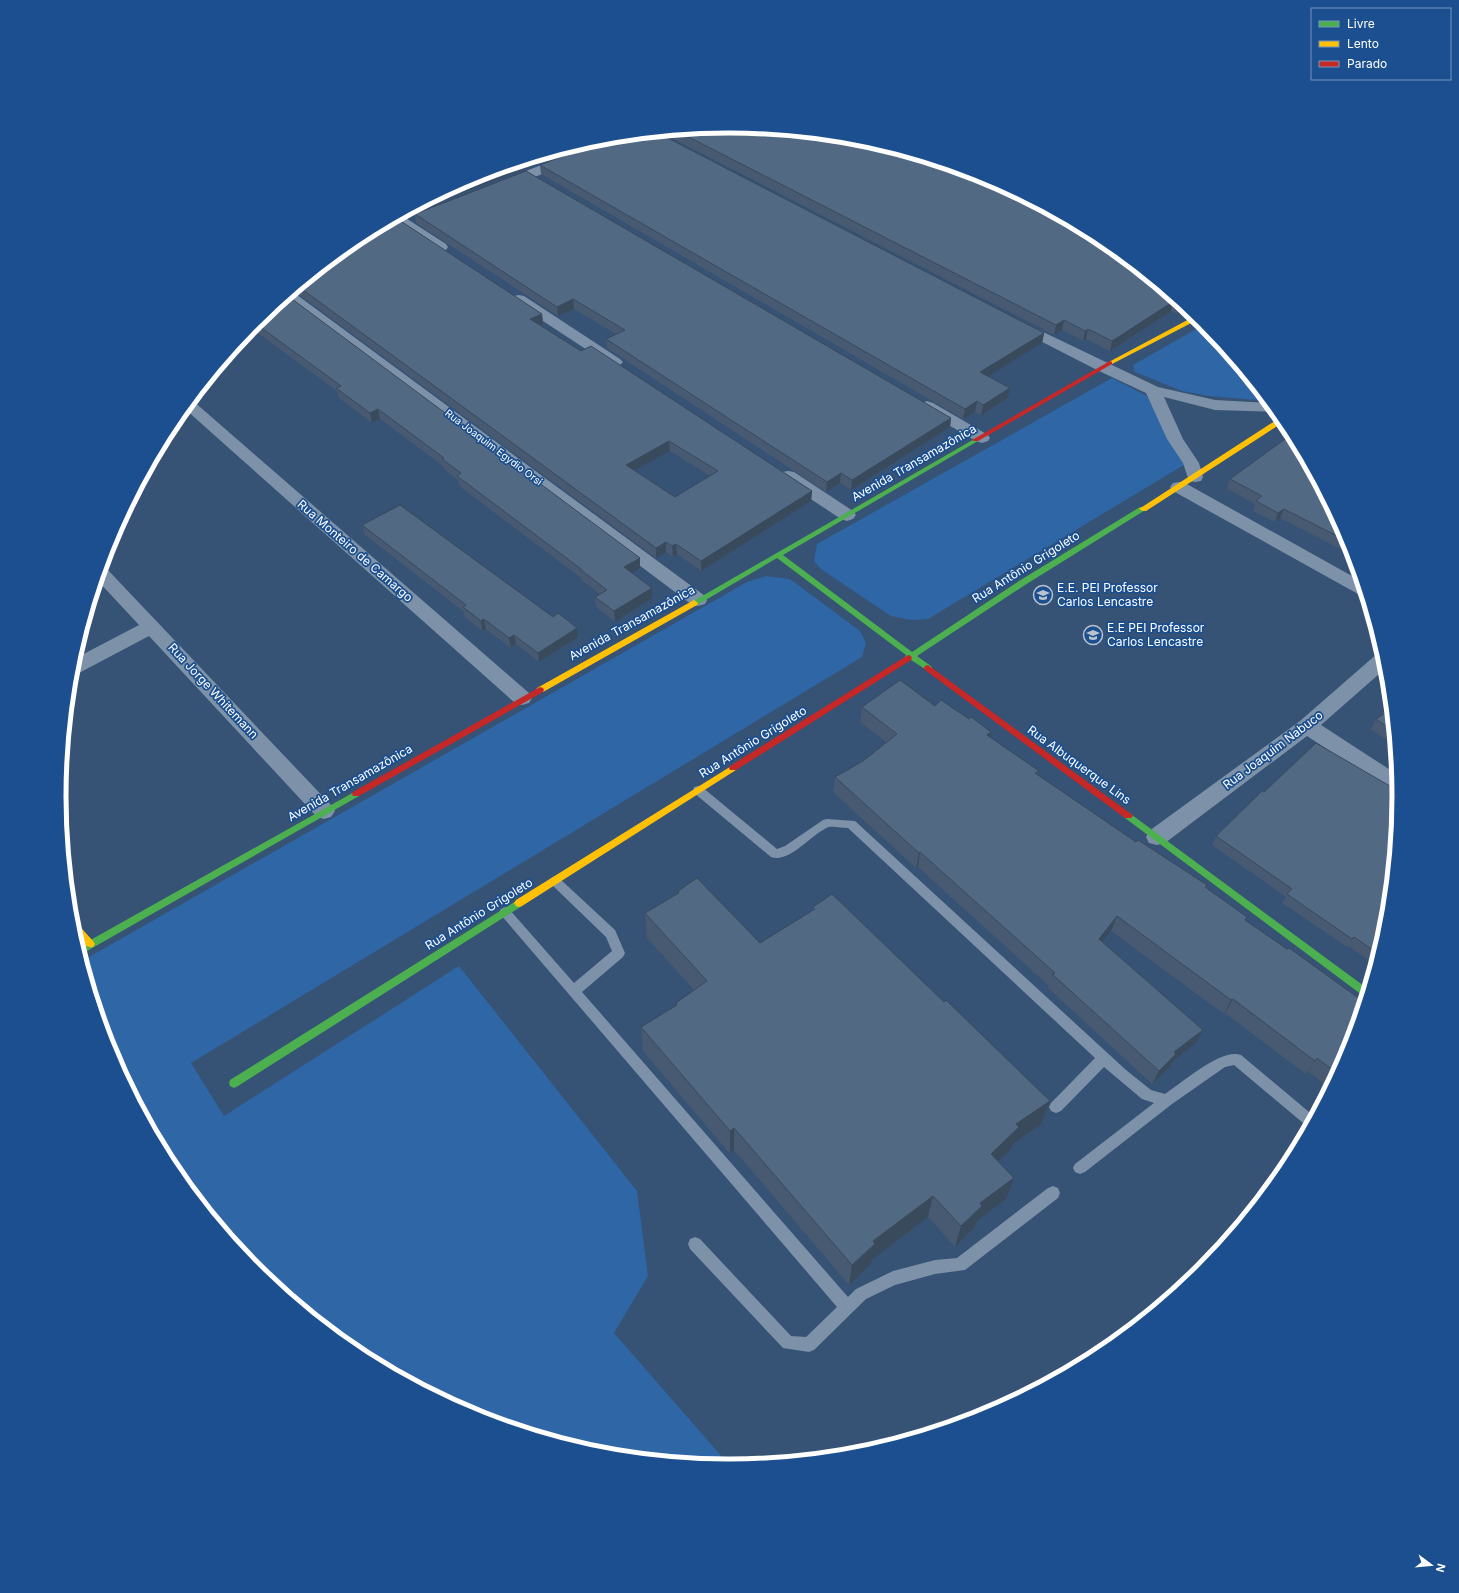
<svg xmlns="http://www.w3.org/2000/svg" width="1459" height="1593" viewBox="0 0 1459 1593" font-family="Inter,sans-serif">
  <rect width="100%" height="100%" fill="#365274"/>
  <!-- green -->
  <g fill="#2f66a5">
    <polygon points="1205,324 1268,401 1209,396 1182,391 1135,372 1133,365"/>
    <polygon points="1112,378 1147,396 1184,465 928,619 911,620 891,616 821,569 814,561 817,544"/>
    <polygon points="766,576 790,579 860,631 866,643 862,657 191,1063 224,1116 459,966 637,1191 648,1276 614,1333 731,1467 598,1454 473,1416 357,1354 255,1270 172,1169 110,1053 82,961 747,582"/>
  </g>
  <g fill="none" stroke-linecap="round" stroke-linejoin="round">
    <!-- lane -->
    <g fill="#7d92a8" fill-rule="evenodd">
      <path d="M698 786 702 787 777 849 785 846 823 820 827 819 855 821 1126 1070 1151 1090 1165 1094C1182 1083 1221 1048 1241 1055L1315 1117 1309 1128 1234 1065 1225 1067 1172 1104 1085 1172 1080 1174 1075 1172 1073 1168 1075 1164 1154 1103 1142 1099 1104 1067 1061 1111 1056 1113 1051 1111 1049 1107 1051 1103 1095 1058 848 828C843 828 834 826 829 827 813 832 790 864 771 857L694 793 693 790 694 787Z"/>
      <polygon points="555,876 559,878 615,930 625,953 623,957 582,992 848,1297 856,1289 893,1271 935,1260 957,1258 1048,1188 1053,1186 1058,1188 1060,1193 1058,1198 965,1270 935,1274 895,1285 866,1299 814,1350 809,1352 783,1348 690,1249 688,1244 690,1239 695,1237 700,1239 791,1336 806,1337 837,1307 501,915 499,912 501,909 505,907 509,909 574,983 612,951 606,937 551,884 549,881 551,878"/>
    </g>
    <!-- street -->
    <g fill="#7d92a8" fill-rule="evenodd">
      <polygon points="567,155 572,156 573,159 572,162 510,187 505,188 498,184 500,181"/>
      <polygon points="401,215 446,244 448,247 446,250 436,250 391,221"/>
      <polygon points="293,292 705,596 707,600 705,604 698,606 691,604 284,299"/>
      <polygon points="519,295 524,296 620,359 623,362 620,365 610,365 514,302 512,299 514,296"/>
      <polygon points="1018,320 1158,387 1215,400 1270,403 1277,412 1215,410 1164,397 1183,439 1199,463 1203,477 1201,481 1195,482 1189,481 1183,463 1167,439 1146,393 1097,370 1013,327 1011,324 1013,321"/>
      <polygon points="192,400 529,693 532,698 529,703 522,705 515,703 185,409"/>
      <polygon points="927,401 933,403 988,435 990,438 988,441 982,443 976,441 921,409 919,406 921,403"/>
      <polygon points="788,471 794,472 853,511 856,515 853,519 847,521 841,519 782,480 780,476 782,472"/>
      <polygon points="1179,482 1185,483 1361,581 1366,596 1358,594 1173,491 1170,487 1173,483"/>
      <polygon points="102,567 106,568 331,805 335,811 331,817 324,819 317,817 149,636 79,673 71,675 74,659 139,625 98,581"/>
      <polygon points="1383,652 1387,667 1321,725 1398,775 1400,794 1392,792 1307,736 1165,843 1157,845 1149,843 1146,837 1149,831 1300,721 1378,653"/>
    </g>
    <!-- fast -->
    <g fill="#4caf50" fill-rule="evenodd">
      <polygon points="976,438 980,440 978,441 783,555 912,652 1019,581 1140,507 1143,507 1147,509 1025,585 917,656 931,666 932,668 931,670 928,671 911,660 905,660 904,658 906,655 777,558 697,605 694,606 690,603"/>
      <polygon points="356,791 359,792 360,794 359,796 80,955 78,947"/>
      <polygon points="1128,812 1368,989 1366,998 1125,818 1123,816 1125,814"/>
      <polygon points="519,899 522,900 524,903 522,906 238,1086 234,1088 230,1086 229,1083 230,1080"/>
    </g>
    <!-- slow -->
    <g fill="#ffc107" fill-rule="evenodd">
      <polygon points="1195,316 1199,319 1112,364 1110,365 1107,363"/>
      <polygon points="1281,417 1285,421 1146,511 1143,511 1139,509"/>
      <polygon points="694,600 698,603 697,605 543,692 537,692 536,690 537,688"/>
      <polygon points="733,765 737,768 736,770 522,906 519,907 516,906 514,903 516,900"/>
      <path d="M71 919 74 920 93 941 95 944 93 947C86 949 77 939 73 932 71 929 71 923 71 919Z"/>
    </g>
    <!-- jam -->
    <g fill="#c62828" fill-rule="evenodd">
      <polygon points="1110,361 1112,362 1112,364 978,441 974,441 972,440"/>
      <polygon points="908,655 911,656 912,658 911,660 736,770 730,770 729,768 730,766"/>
      <polygon points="928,665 1131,814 1133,816 1131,818 1125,818 925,670 924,668 925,666"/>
      <polygon points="540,687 543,688 544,690 543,692 359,796 353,796 352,794 353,792"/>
    </g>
  </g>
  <!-- wall -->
  <g fill="#475a72" fill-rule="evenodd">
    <polygon points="730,126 1102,239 1186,308 1177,314 1171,311 1110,351 1086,339 1083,341 1062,330 1054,335 662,133"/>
    <polygon points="938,163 986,177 1030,200 964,172"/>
    <polygon points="540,165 1044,333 1042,343 988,376 1010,388 1008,398 981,415 975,412 963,419 541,174"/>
    <polygon points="415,214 951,418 950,427 851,490 840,483 826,492 607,348 606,339 616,334 574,309 558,316 416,223"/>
    <path d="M357 239 542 314 543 324 540 325 581 351 812 491 811 501 701 571 677 554 673 557 666 552 656 558 294 291ZM670 451 710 476 675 497 635 470Z"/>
    <polygon points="256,322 640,568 631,573 652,588 652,598 615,622 596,607 595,597 600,594 581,580 581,578 459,486 458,480 444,469 443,466 380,419 372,423 339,398 337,391 251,328"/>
    <polygon points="1230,479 1349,540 1354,556 1280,518 1275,522 1253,511 1255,504 1227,489"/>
    <polygon points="362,525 553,617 577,628 578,637 539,662 516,644 511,648 486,629 482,631 465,617 463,611 365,535"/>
    <polygon points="1391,704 1396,753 1390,750 1393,745 1371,729 1376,719 1380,717 1383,711"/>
    <polygon points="935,706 969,719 991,732 990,737 1039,771 1037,775 1136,842 1207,885 1206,888 1247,917 1246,920 1349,1053 1330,1088 1308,1072 1306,1074 1225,1013 1224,1014 1111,931 1102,942 1203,1030 1196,1043 1173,1061 1170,1067 1152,1084 1048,988 1049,986 918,867 916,868 833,792 835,777 863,761 886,742 860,722 862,707"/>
    <polygon points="1395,789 1387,928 1376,965 1348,946 1347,947 1282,903 1286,897 1212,845 1216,836 1264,792"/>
    <polygon points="678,891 760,943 813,910 813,907 944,1002 1050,1101 1041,1124 1013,1144 1011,1149 999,1161 1006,1199 977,1221 975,1227 955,1247 928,1217 872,1260 871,1264 849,1285 734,1150 730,1154 643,1051 641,1027 676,1005 676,1003 694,990 647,938 645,913 678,894"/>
  </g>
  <!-- shaded-wall -->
  <g fill="#394a5c">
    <polygon points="603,138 404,215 404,214 462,183 494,171 599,139"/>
    <polygon points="573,299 574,309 558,316 557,307"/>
    <polygon points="1174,301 1171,311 1110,351 1112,341"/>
    <polygon points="1180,303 1186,308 1177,314 1180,304"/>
    <polygon points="542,314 543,324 531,329 530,319"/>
    <polygon points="1064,320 1062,330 1054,335 1056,325"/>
    <polygon points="1088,329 1086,339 1083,341 1085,331"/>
    <polygon points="1044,333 1042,343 979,382 980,372"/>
    <polygon points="1010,388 1008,398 981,415 983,405"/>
    <polygon points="977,401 975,412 963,419 965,409"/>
    <polygon points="378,409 380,419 372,423 370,413"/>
    <polygon points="951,418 950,427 851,490 852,480"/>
    <polygon points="669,441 670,451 627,475 626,465"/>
    <polygon points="841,473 840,483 826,492 827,482"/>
    <polygon points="812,491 811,501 701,571 701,561"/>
    <polygon points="1284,509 1280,518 1275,522 1278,513"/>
    <polygon points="666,542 666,552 656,558 656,548"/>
    <polygon points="676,544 677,554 673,557 672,546"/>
    <polygon points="640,558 640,568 624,578 624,567"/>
    <polygon points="652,588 652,598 615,622 614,611"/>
    <polygon points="484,619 486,629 482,631 481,621"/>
    <polygon points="577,628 578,637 539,662 538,653"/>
    <polygon points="514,635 516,644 511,648 509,638"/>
    <polygon points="991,732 988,747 987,735"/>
    <polygon points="920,852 918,867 916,868 919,853"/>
    <polygon points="1117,916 1111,931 1093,953 1099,939"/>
    <polygon points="1233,999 1225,1013 1224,1014 1231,1000"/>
    <polygon points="1203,1030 1196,1043 1173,1061 1170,1067 1152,1084 1159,1071 1174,1052"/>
    <polygon points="1317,1058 1308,1072 1306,1074 1315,1061"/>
    <polygon points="1050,1101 1041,1124 1013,1144 1011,1149 984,1176 991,1154 1016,1124"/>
    <polygon points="734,1128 734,1150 730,1154 730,1131"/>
    <polygon points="1014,1178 1006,1199 977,1221 975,1227 955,1247 961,1226 980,1203"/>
    <polygon points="933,1196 928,1217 872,1260 871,1264 849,1285 852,1265 873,1241"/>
  </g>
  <!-- building -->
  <g fill="#526984" stroke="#394a5c" fill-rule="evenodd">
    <polygon points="730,126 861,139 930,160 1041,206 1102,239 1180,303 1180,304 1174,301 1112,341 1088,329 1085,331 1064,320 1056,325 677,131"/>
    <polygon points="658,133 1044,333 980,372 1010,388 983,405 977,401 965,409 540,165 611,138"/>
    <polygon points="494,171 462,183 473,177"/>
    <polygon points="526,171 951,418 852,480 841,473 827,482 606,339 625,330 573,299 557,307 415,214"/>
    <path d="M396 218 542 314 530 319 581 351 591 346 812 491 701 561 676 544 672 546 666 542 656 548 299 287 357 239ZM669 441 718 471 675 497 626 465Z"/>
    <polygon points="288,296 640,558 624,567 652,588 614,611 595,597 607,590 580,569 581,569 457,476 461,473 442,459 444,458 378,409 370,413 336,388 341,386 255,323"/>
    <polygon points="1292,434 1349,540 1349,542 1284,509 1278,513 1256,501 1262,496 1230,479"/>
    <polygon points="400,505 553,617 558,613 577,628 538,653 514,635 509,638 484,619 481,621 463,607 466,605 362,525"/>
    <polygon points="900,680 935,706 941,700 969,719 971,717 991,732 987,735 1039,771 1035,773 1136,842 1138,840 1207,885 1205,887 1247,917 1245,920 1287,949 1289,948 1364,1002 1349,1053 1338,1074 1317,1058 1315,1061 1233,999 1231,1000 1117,916 1099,939 1203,1030 1174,1052 1176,1054 1159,1071 1052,974 1055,973 920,852 919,853 835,777 863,761 897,734 862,707"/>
    <polygon points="1391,704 1394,732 1376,719 1385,713 1383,711"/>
    <polygon points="1316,743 1395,789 1399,785 1400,797 1387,928 1379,954 1354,937 1352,939 1287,894 1292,889 1216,836 1262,791 1264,792"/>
    <polygon points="697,878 760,943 815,909 813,907 832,894 944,1002 946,1000 1050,1101 1016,1124 1019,1127 991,1154 1014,1178 980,1203 982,1206 961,1226 933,1196 873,1241 875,1244 852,1265 734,1128 730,1131 641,1027 677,1005 676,1003 707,981 645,913 679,893 678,891"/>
  </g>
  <!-- icons -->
  <defs>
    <symbol id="school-ring" viewBox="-11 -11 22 22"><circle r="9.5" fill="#1b4f8f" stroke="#b9c2ce" stroke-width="1.5"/><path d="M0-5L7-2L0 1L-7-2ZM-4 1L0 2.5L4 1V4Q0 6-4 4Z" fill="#b9c2ce"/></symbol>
  </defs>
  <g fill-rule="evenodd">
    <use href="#school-ring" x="1032" y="584" width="22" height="22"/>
    <use href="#school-ring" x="1082" y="624" width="22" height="22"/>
  </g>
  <g text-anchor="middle" stroke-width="3.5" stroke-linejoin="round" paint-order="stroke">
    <!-- far-street labels -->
    <g font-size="10" fill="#fff" stroke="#1b4f8f">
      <text transform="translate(494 447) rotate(37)" y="4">Rua Joaquim Egydio Orsi</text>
    </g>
    <!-- street labels -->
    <g font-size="12" fill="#fff" stroke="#1b4f8f">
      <text transform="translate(914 463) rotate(-30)" y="4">Avenida Transamazônica</text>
      <text transform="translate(355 551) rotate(41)" y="4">Rua Monteiro de Camargo</text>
      <text transform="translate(1026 567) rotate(-32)" y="4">Rua Antônio Grigoleto</text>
      <text transform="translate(632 623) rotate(-29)" y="4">Avenida Transamazônica</text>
      <text transform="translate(213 691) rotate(47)" y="4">Rua Jorge Whitemann</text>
      <text transform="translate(753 742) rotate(-32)" y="4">Rua Antônio Grigoleto</text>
      <text transform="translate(1273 750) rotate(-37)" y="4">Rua Joaquim Nabuco</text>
      <text transform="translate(1079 765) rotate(36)" y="4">Rua Albuquerque Lins</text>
      <text transform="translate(350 783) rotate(-30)" y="4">Avenida Transamazônica</text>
      <text transform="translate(479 914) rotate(-32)" y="4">Rua Antônio Grigoleto</text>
    </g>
    <!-- poi labels -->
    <g font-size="12" fill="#fff" stroke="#1b4f8f" text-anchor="start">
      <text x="1057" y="592">E.E. PEI Professor<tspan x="1057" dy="14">Carlos Lencastre</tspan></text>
      <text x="1107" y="632">E.E PEI Professor<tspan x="1107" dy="14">Carlos Lencastre</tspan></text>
    </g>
  </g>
  <!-- crop -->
  <path d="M0 0H1459V1593H0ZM66 796a663 663 0 1 1 1326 0a663 663 0 1 1-1326 0Z" fill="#1b4f8f" fill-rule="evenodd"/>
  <path fill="none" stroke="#fff" stroke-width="5" d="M66 796a663 663 0 1 1 1326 0a663 663 0 1 1-1326 0Z"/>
  <!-- legend -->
  <rect x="1311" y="8" width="140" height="72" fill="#1b4f8f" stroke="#7695bc"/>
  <rect x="1319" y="21" width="20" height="6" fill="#4caf50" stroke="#7695bc"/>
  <text x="1347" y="28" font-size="12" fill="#ffffff">Livre</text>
  <rect x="1319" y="41" width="20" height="6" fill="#ffc107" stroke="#7695bc"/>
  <text x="1347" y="48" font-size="12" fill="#ffffff">Lento</text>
  <rect x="1319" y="61" width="20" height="6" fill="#c62828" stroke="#7695bc"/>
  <text x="1347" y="68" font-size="12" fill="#ffffff">Parado</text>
  <!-- north arrow -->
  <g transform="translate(1431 1565) rotate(106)" stroke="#1b4f8f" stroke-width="3" paint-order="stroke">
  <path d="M0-3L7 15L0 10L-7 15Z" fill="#ffffff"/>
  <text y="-6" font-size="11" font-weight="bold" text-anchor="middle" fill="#ffffff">N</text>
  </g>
</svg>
